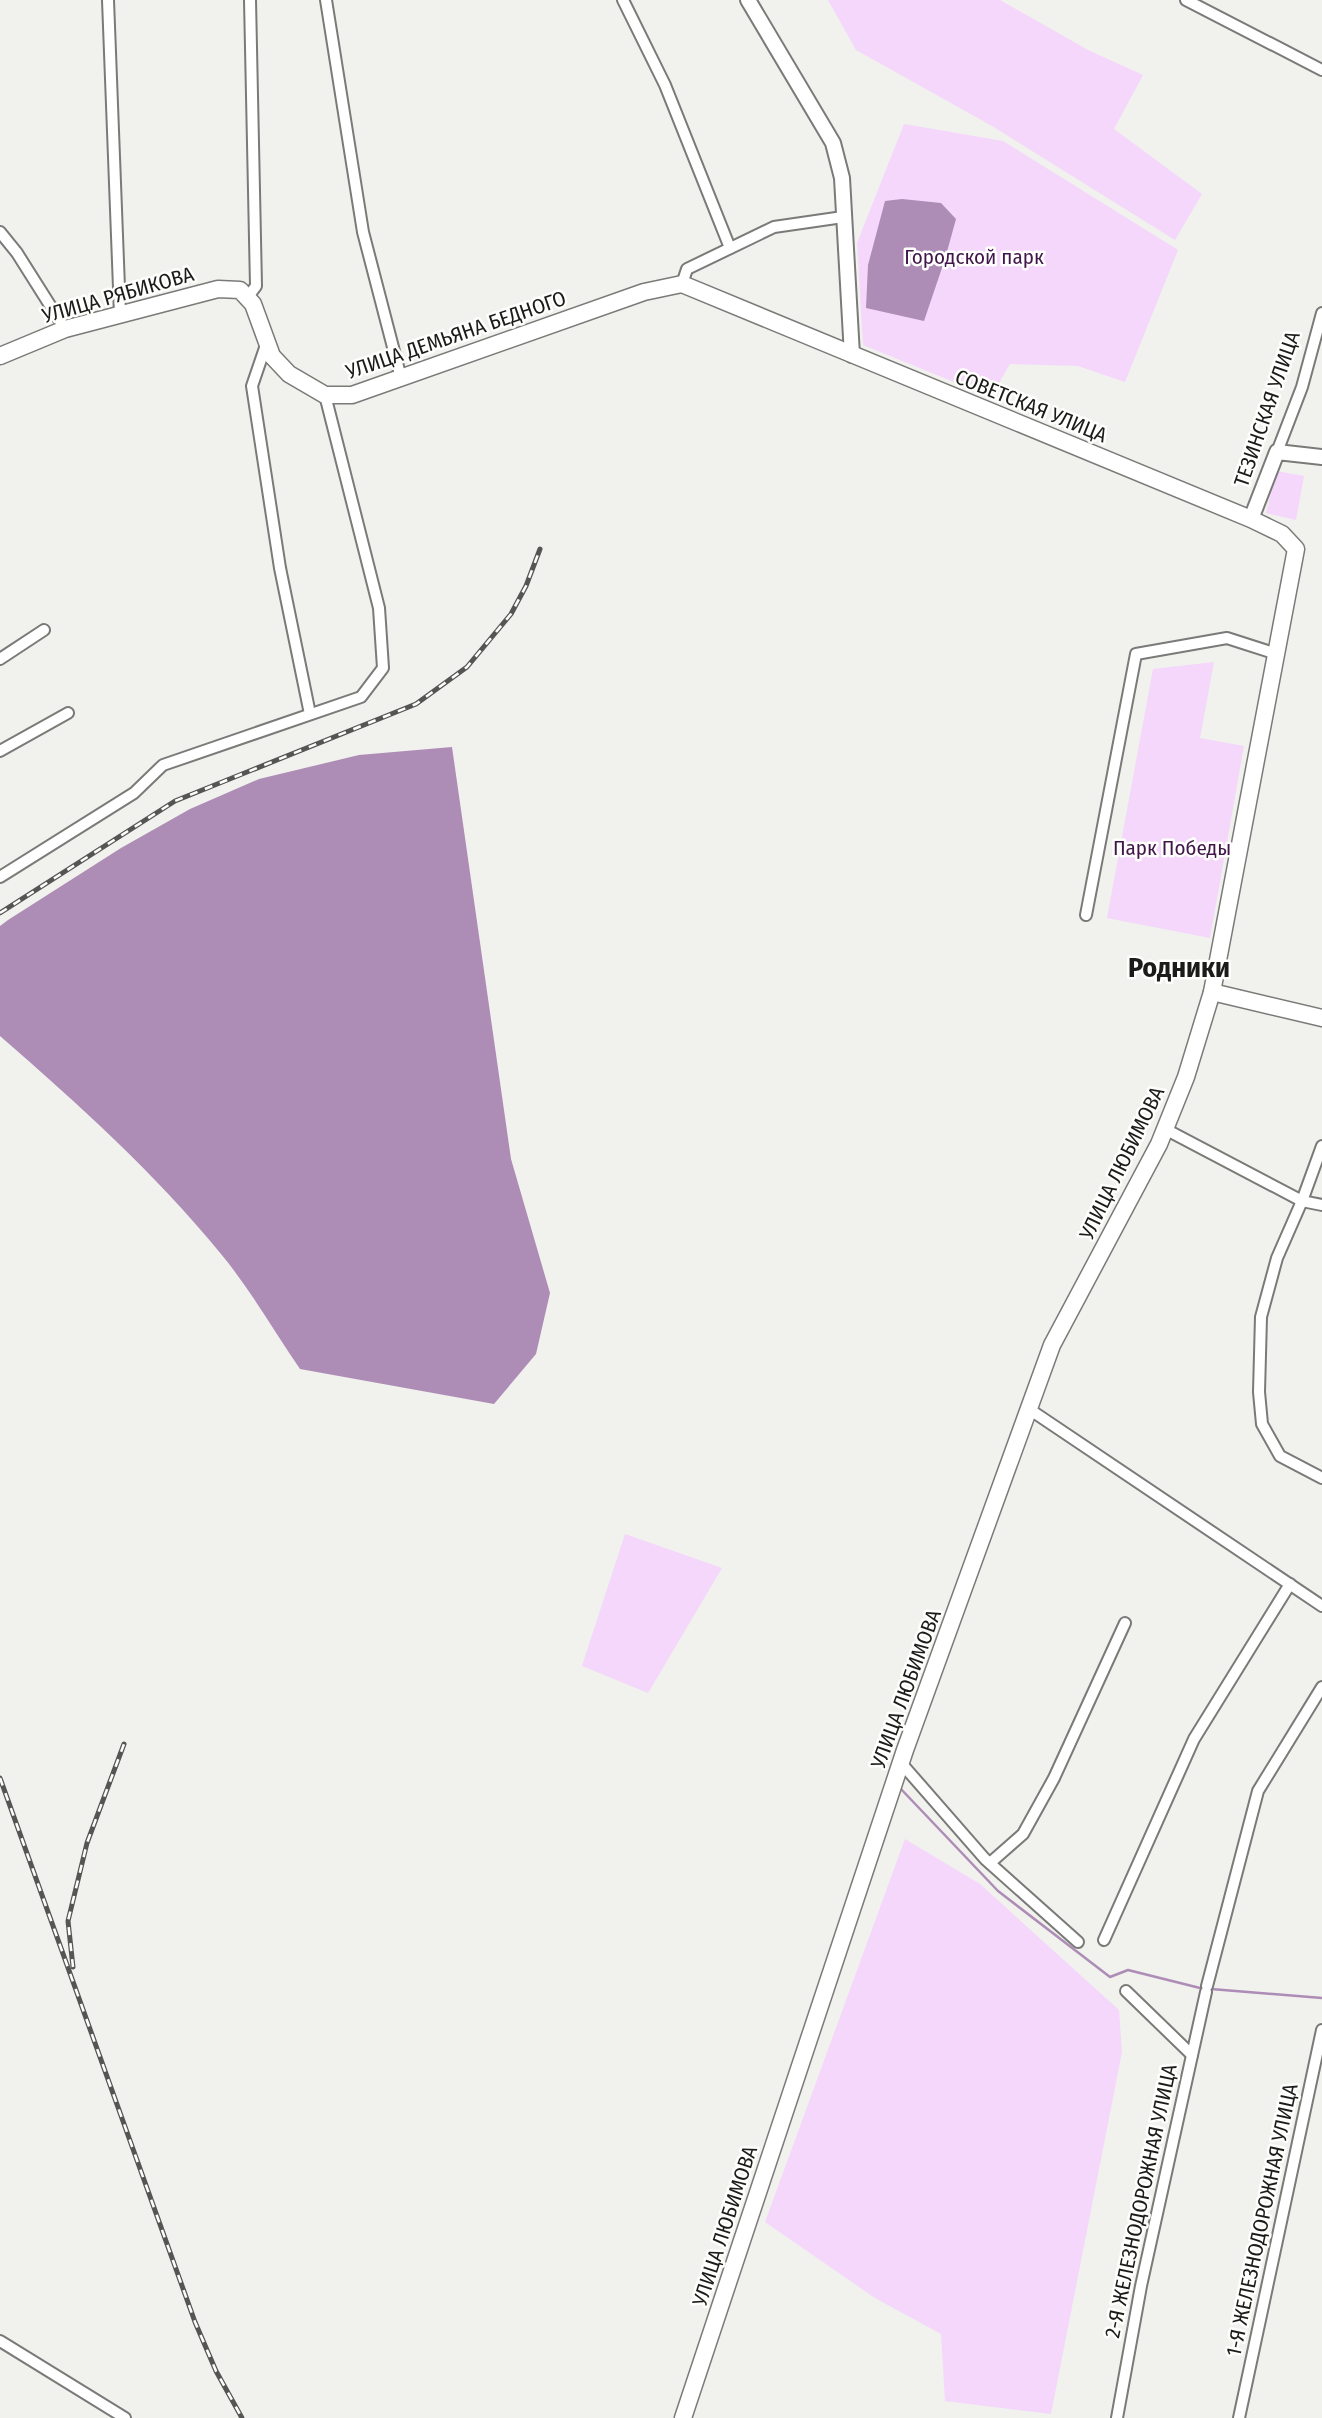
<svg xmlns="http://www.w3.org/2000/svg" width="1322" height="2418" viewBox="0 0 1322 2418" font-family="'Fira Sans Condensed',sans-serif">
  <rect width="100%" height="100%" fill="#f1f1ee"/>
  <!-- green -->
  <g fill="#f4d7fb">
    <polygon points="828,0 1000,0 1088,50 1143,75 1114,129 1202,194 1175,240 992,126 856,50"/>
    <polygon points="904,124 1003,141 1178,250 1125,382 1078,366 1010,364 991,397 863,345 857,243"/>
    <polygon points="1276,471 1304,476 1296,520 1266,513"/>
    <polygon points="1214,662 1200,738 1244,746 1210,938 1107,918 1153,669"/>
    <polygon points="625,1534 722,1568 648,1693 582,1666"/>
    <polygon points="905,1839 980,1884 1119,2010 1122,2052 1051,2414 945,2401 941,2334 875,2298 765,2222"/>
  </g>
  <!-- water -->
  <g fill="#ad8cb5">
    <polygon points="902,199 941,203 956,219 945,259 924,321 866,308 868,265 885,201"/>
    <path d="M452 747 511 1159 550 1293 536 1354 494 1404 300 1369C274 1331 250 1289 221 1254 156 1174 78 1104 0 1036V926L8 920 121 848 190 809 259 779 359 755Z"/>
  </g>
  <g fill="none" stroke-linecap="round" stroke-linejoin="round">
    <!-- stream -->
    <g stroke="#ad8cb5" stroke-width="2.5">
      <polyline points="900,1788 998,1891 1110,1977 1128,1970 1204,1989"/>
      <polyline points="1211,1989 1322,1998"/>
    </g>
    <defs>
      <g id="minor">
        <polyline points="108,0 120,314"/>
        <polyline points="326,0 363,232 401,378"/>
        <polyline points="623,0 665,85 730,248"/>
        <polyline points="1186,0 1322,70"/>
        <polyline points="0,232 17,253 65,329"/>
        <polyline points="682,284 687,269 774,227 843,217"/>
        <polyline points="247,298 256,286 250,0"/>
        <polyline points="267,342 252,386 280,568 310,714"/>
        <polyline points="1277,452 1302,387 1322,313"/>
        <polyline points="0,659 44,630"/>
        <polyline points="0,751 68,713"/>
        <polyline points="0,877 134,793 163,765 361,697 383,668 379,608 325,395"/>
        <polyline points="1086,915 1136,654 1227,638 1277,654"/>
        <polyline points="1165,1129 1302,1201 1322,1205"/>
        <polyline points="1322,1146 1302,1201 1277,1258 1261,1317 1259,1392 1262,1424 1280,1456 1322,1478"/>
        <polyline points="1029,1409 1322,1606"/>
        <polyline points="902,1764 985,1859 1078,1942"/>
        <polyline points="990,1863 1023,1834 1054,1778 1125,1623"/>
        <polyline points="1104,1940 1194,1739 1290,1584"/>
        <polyline points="1207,1986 1258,1791 1322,1687"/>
        <polyline points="1126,1991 1192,2055"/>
        <polyline points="0,2341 125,2418"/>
        <polyline points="1117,2418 1141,2286 1206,1992"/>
        <polyline points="1239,2418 1322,2030"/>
      </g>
      <g id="tertiary">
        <polyline points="748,0 833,143 842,178 852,355"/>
        <polyline points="1251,519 1277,452 1322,457"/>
      </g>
      <g id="secondary">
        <polyline points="0,356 65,329 218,289 240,290 253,304 272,356 289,374 325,395 352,395 644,292 682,284 1251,519 1282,534 1296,549 1212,992 1186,1077 1159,1144 1052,1345 905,1750 683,2418"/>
        <polyline points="1212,992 1322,1018"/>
      </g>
    </defs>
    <!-- minor casing -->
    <use href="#minor" stroke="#7a7b78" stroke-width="14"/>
    <!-- tertiary casing -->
    <use href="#tertiary" stroke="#7a7b78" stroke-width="18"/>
    <!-- secondary casing -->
    <use href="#secondary" stroke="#7a7b78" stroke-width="19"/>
    <!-- minor -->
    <use href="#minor" stroke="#fff" stroke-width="10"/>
    <!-- tertiary -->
    <use href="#tertiary" stroke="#fff" stroke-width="14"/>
    <!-- secondary -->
    <use href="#secondary" stroke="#fff" stroke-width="16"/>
    <defs>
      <g id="rail">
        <polyline points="0,913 175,801 416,704 467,667 511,614 526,586 540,549"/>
        <polyline points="0,1778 195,2322 216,2371 242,2418"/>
        <polyline points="73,1967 68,1921 87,1843 124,1744"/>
      </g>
    </defs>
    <!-- rail casing -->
    <use href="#rail" stroke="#555554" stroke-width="5"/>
    <!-- rail -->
    <use href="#rail" stroke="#fefffc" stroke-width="2.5" stroke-dasharray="8" stroke-linecap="butt"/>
  </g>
  <g text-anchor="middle" stroke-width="5" stroke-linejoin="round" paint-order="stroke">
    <!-- park labels -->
    <g font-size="21" fill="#41164a" stroke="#fefffc">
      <text x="974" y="264">Городской парк</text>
      <text x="1172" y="855">Парк Победы</text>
    </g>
    <!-- street labels -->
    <g font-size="21" fill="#1b1b1a" stroke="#fefffc">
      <text transform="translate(118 295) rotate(-16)" y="7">УЛИЦА РЯБИКОВА</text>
      <text transform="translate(456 335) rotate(-19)" y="7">УЛИЦА ДЕМЬЯНА БЕДНОГО</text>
      <text transform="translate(1031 406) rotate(22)" y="7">СОВЕТСКАЯ УЛИЦА</text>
      <text transform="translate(1267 409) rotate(-71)" y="7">ТЕЗИНСКАЯ УЛИЦА</text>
      <text transform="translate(1122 1163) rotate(-64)" y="7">УЛИЦА ЛЮБИМОВА</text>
      <text transform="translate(906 1689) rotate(-70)" y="7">УЛИЦА ЛЮБИМОВА</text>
      <text transform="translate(1141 2201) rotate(-78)" y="7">2-Я ЖЕЛЕЗНОДОРОЖНАЯ УЛИЦА</text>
      <text transform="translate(1262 2220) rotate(-78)" y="7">1-Я ЖЕЛЕЗНОДОРОЖНАЯ УЛИЦА</text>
      <text transform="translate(725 2226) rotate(-72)" y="7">УЛИЦА ЛЮБИМОВА</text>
    </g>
    <!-- district labels -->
    <g font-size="28" font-weight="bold" fill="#1b1b1a" stroke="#fefffc">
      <text x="1179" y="977">Родники</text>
    </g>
  </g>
</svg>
